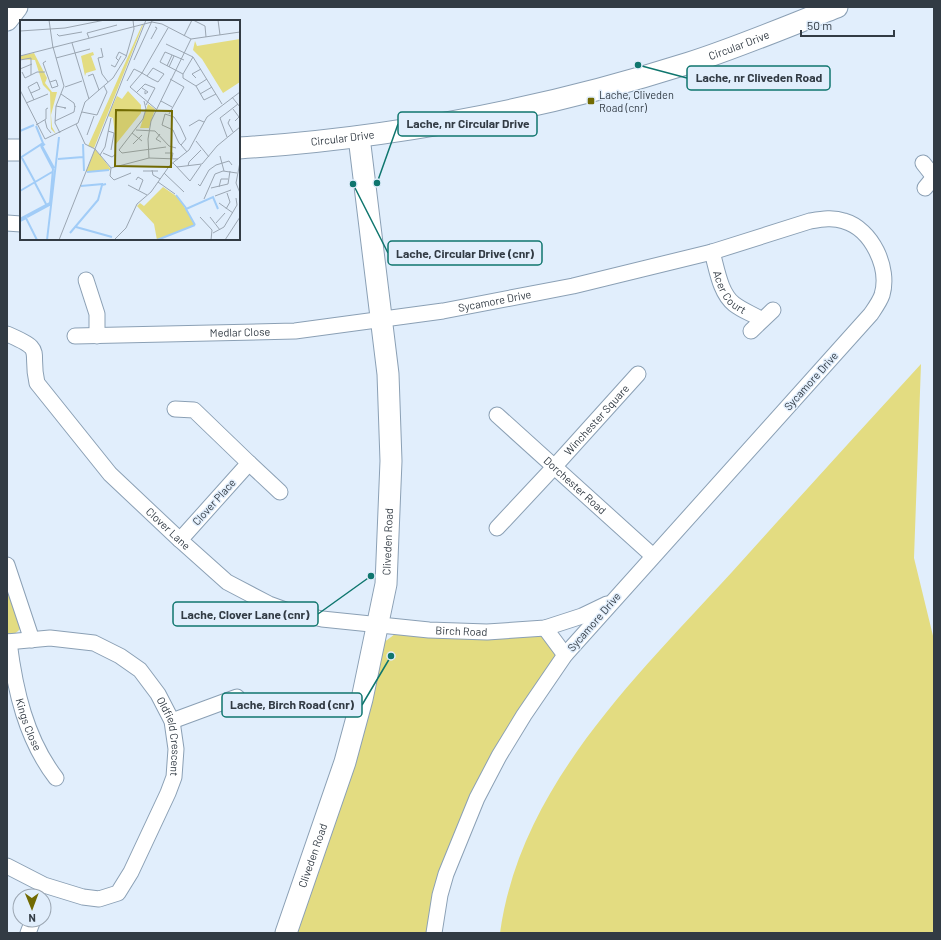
<svg xmlns="http://www.w3.org/2000/svg" width="941" height="940" viewBox="0 0 941 940" font-family="Barlow,sans-serif">
  <rect width="100%" height="100%" fill="#e1eefc"/>
  <!-- green -->
  <g fill="#e3dc81">
    <path d="M921 364 914 558 934 640V933H500C520 786 637 676 732 572 795 502 858 433 921 364Z"/>
    <path d="M7 581 20 629C16 633 13 635 7 635Z"/>
    <polygon points="395,634 535,634 549,640 557,650 554,662 495,747 461,818 428,933 294,933 383,643"/>
  </g>
  <g fill="none" stroke-linecap="round" stroke-linejoin="round">
    <defs>
      <g id="street">
        <polyline points="923,163 934,177"/>
        <polyline points="925,188 934,177"/>
        <polyline points="7,223 21,224"/>
        <path id="s1" d="M712 252C717 269 720 293 734 304 743 311 753 314 762 320"/>
        <polyline points="86,280 97,314 97,336"/>
        <polyline points="751,331 773,310"/>
        <path id="s2" d="M7 334C47 351 29 349 37 383L110 474 180 540 227 582 269 604 291 612 322 619 429 630 487 632 545 628 582 616 607 604"/>
        <path id="s3" d="M75 336 295 331 443 311 573 286 712 252 810 221C822 219 833 217 844 221 872 229 890 268 882 295 880 301 875 308 871 314L565 655 524 715 499 756 477 798 446 874 440 895 434 933"/>
        <polyline points="175,409 194,410 249,463 180,540"/>
        <path id="s4" d="M497 415 653 556"/>
        <polyline points="249,463 280,492"/>
        <path id="s5" d="M497 528 555 466 638 374"/>
        <polyline points="7,565 32,640"/>
        <polyline points="545,628 565,655"/>
        <path id="s6" d="M7 642 50 638 94 643 120 656 140 670 158 694 172 721 176 749 174 777 168 793 131 872 118 893 99 899 83 897 44 885 7 866"/>
        <path id="s7" d="M9 642C15 690 26 739 56 778"/>
        <polyline points="172,721 237,697"/>
        <polyline points="28,933 33,920"/>
      </g>
      <g id="secondary">
        <polyline points="7,20 17,7"/>
        <path id="s8" d="M239 148C391 138 544 109 689 63 739 47 788 26 837 7"/>
        <polyline points="7,150 21,150"/>
        <path id="s9" d="M286 933 345 762 362 699 386 584 391 461 388 374 359 137"/>
      </g>
    </defs>
    <!-- street casing -->
    <use href="#street" stroke="#8ba0b5" stroke-width="17"/>
    <!-- secondary casing -->
    <use href="#secondary" stroke="#8ba0b5" stroke-width="23"/>
    <!-- street -->
    <use href="#street" stroke="#fff" stroke-width="15"/>
    <!-- secondary -->
    <use href="#secondary" stroke="#fff" stroke-width="21"/>
  </g>
  <!-- markers -->
  <rect fill="#716a02" stroke="#e1eefc" stroke-width="1.5" x="587" y="97" width="8" height="8" rx="2"/>
  <g text-anchor="middle" stroke-width="3" stroke-linejoin="round" paint-order="stroke">
    <!-- street labels -->
    <g font-size="11" fill="#323b44" stroke="#e1eefc">
      <text dy="4" stroke="none"><textPath href="#s8" startOffset="512">Circular Drive</textPath></text>
      <text dy="4" stroke="none"><textPath href="#s8" startOffset="104">Circular Drive</textPath></text>
      <text dy="4" stroke="none"><textPath href="#s1" startOffset="45">Acer Court</textPath></text>
      <text dy="4" stroke="none"><textPath href="#s3" startOffset="422">Sycamore Drive</textPath></text>
      <text dy="4" stroke="none"><textPath href="#s3" startOffset="165">Medlar Close</textPath></text>
      <text transform="translate(811 381) rotate(-48)" y="4">Sycamore Drive</text>
      <text dy="4" stroke="none"><textPath href="#s5" startOffset="147">Winchester Square</textPath></text>
      <text dy="4" stroke="none"><textPath href="#s4" startOffset="105">Dorchester Road</textPath></text>
      <text transform="translate(214 502) rotate(-48)" y="4">Clover Place</text>
      <text dy="4" stroke="none"><textPath href="#s2" startOffset="261">Clover Lane</textPath></text>
      <text dy="4" stroke="none"><textPath href="#s9" startOffset="406">Cliveden Road</textPath></text>
      <text transform="translate(594 622) rotate(-49)" y="4">Sycamore Drive</text>
      <text dy="4" stroke="none"><textPath href="#s2" startOffset="583">Birch Road</textPath></text>
      <text dy="4" stroke="none"><textPath href="#s7" startOffset="85">Kings Close</textPath></text>
      <text dy="4" stroke="none"><textPath href="#s6" startOffset="216">Oldfield Crescent</textPath></text>
      <text dy="4" stroke="none"><textPath href="#s9" startOffset="82">Cliveden Road</textPath></text>
    </g>
    <!-- poi labels -->
    <g font-size="11" fill="#323b44" stroke="#e1eefc" text-anchor="start">
      <text x="599" y="99">Lache, Cliveden<tspan x="599" dy="13">Road (cnr)</tspan></text>
    </g>
  </g>
  <!-- overview -->
  <g transform="translate(20 20)">
    <rect width="220" height="220" fill="#e1eefc"/>
    <path d="M122 5H123L74 128 68 126ZM220 19V62L203 73 182 39 173 30 175 21 177 26ZM73 32 74 35 71 36 76 50 66 53 65 56 61 36ZM14 33 27 58 25 63 32 72H37L31 95 32 107 36 114 31 109 30 72 23 65 15 40 0 39V36ZM108 71 121 85V93L96 124 93 98 88 96 97 76 102 79ZM128 84 135 89 129 108H120ZM75 129 90 148V150L66 152ZM143 167 159 178 175 205 137 220 134 204 117 186 120 183 124 186Z" fill="#e3dc81"/>
    <path fill="none" stroke="#a1ccf7" stroke-width="2" d="M0 111 14 105M25 124 22 126 34 148M63 124 64 151M0 138 23 123 16 106M2 138 15 162M38 139 63 137M67 152 89 150M15 163 26 184M61 166 83 164M0 171 32 152M156 175 166 188M7 197 31 184M0 199 30 183 33 149 21 126M0 201 6 198 17 220M175 205 166 189 193 177 198 189M56 207 92 217M50 213 78 180 82 165 86 164M27 220 39 117M137 220 175 205"/>
    <path fill="none" stroke="#9ba6b2" stroke-width="1" d="M29 0 33 28M173 0 185 6 186 17M198 0 200 15M0 11 45 8 85 0M37 14 39 16 62 12M164 16 172 0M69 18 67 13 97 5M131 19 137 8 135 7M52 23 69 79M146 24 173 37 202 84M33 27 44 66 36 86 35 103 40 113M81 28 83 37 78 38 82 54 88 62M0 36 132 2 142 4 171 19 220 12M36 38 70 29M0 40 11 38V55M114 40 132 1M26 41 23 43 32 68 38 66 36 60 30 62M99 41 96 38 99 32 107 36M91 45 95 47 101 36M147 46 152 35M149 47 154 36M0 49 12 44M2 52 5 58 17 52H25M122 53 132 59 138 62 144 54 133 48 127 56M163 54 140 42 145 32 164 40M163 54V58L176 66 184 80 196 74M163 54 173 37M68 56 73 54 79 70M176 58 172 54 181 49M107 61 114 49 122 53M176 66 187 59M45 67 62 61M122 68 128 72 125 74V71M0 70 25 119 58 103 65 82 93 58 106 37 114 9 113 0M11 73 20 69 17 62 8 67 9 69 14 80M116 73 125 64 135 68 126 85M41 74 54 83 55 87M180 74 192 67M212 77 220 87M124 81 126 89 123 99 99 130 102 133 146 127M141 81 152 87M6 83 28 74M36 86 46 88H44M136 89 110 67 122 53 148 8M213 89 219 97 215 101M62 92 77 95 87 72 84 66M149 94 164 67 150 59M210 99 208 103 213 112M25 100 27 108 31 113M35 101 54 92 55 86M56 104 65 124 75 129 91 148M16 105 26 99V89L28 88M169 106 179 100 184 102M116 110 135 111 149 126 156 128M88 111 94 113 91 130M112 113 122 121M140 114 136 119 141 122M67 115 74 96M207 117 200 98 218 84M176 121 189 137M113 124 122 115M161 125 166 119 160 106 154 97 145 94 142 105 153 110 157 119 159 123 161 125 167 132M83 133 92 137 96 134M145 133H153L152 138M80 135 85 127 91 98M200 136 204 151M129 138 128 119 131 101 171 19M220 142 216 163 220 173M153 143 157 147 182 144 197 126 220 107M156 146 170 161 181 145M168 146 169 142 181 130M91 148 129 138 158 139M91 148 90 156 94 160 111 153M132 150 133 155 140 159M123 151H138M144 153 164 172M116 160 118 157 123 160 119 170M138 162 155 174M178 164 180 166 189 150 196 145 209 141 212 145M108 165 127 175M199 167 201 159H208M191 168 208 164 210 151M195 176 211 170M184 179 195 154 203 151 217 153M199 183 213 193M206 189 210 182 207 173M180 197 192 210 191 220M190 197 200 210M196 203 205 193M193 213 204 207 217 185 216 178M39 220 126 0M94 220 106 208 117 184 131 172 150 145 169 130 187 97 220 72M205 220 220 197"/>
    <path fill="#716a02" fill-opacity="0.15" stroke="#716a02" stroke-width="2" d="M96 90 152 91 151 147 95 146Z"/>
    <rect width="220" height="220" fill="none" stroke="#323b44" stroke-width="2"/>
  </g>
  <!-- callouts -->
  <path fill="none" stroke="#0f766e" stroke-width="1.5" d="M638 65L687 78M377 183L398 124M353 184L388 253M371 576L318 614M391 656L362 705"/>
  <g fill="#0f766e" stroke="#e1eefc" stroke-width="1.5">
    <circle cx="638" cy="65" r="4"/>
    <circle cx="377" cy="183" r="4"/>
    <circle cx="353" cy="184" r="4"/>
    <circle cx="371" cy="576" r="4"/>
    <circle cx="391" cy="656" r="4"/>
  </g>
  <g fill="#e1eefc" stroke="#0f766e" stroke-width="1.5">
    <rect x="687" y="66" width="143" height="24" rx="4"/>
    <rect x="398" y="112" width="139" height="24" rx="4"/>
    <rect x="388" y="241" width="154" height="24" rx="4"/>
    <rect x="173" y="602" width="145" height="24" rx="4"/>
    <rect x="222" y="693" width="140" height="24" rx="4"/>
  </g>
  <g font-size="12" text-anchor="middle" font-weight="bold" fill="#323b44">
    <text x="759" y="82">Lache, nr Cliveden Road</text>
    <text x="468" y="128">Lache, nr Circular Drive</text>
    <text x="465" y="258">Lache, Circular Drive (cnr)</text>
    <text x="245" y="619">Lache, Clover Lane (cnr)</text>
    <text x="292" y="709">Lache, Birch Road (cnr)</text>
  </g>
  <!-- border -->
  <rect width="941" height="940" fill="none" stroke="#323b44" stroke-width="16"/>
  <!-- north arrow -->
  <g transform="translate(32 908) rotate(179)"><circle r="19" fill="#e1eefc" stroke="#9ba6b2"/>
  <path d="M0-3L7 15L0 10L-7 15Z" fill="#716a02"/>
  <text y="-6" font-size="11" font-weight="bold" text-anchor="middle" fill="#323b44">N</text>
  </g>
  <!-- scale -->
  <path d="M801 30v6h93v-6" fill="none" stroke="#323b44" stroke-width="2"/>
  <text x="807" y="30" font-size="12" fill="#323b44" stroke="#e1eefc" stroke-width="3" paint-order="stroke">50 m</text>
</svg>
